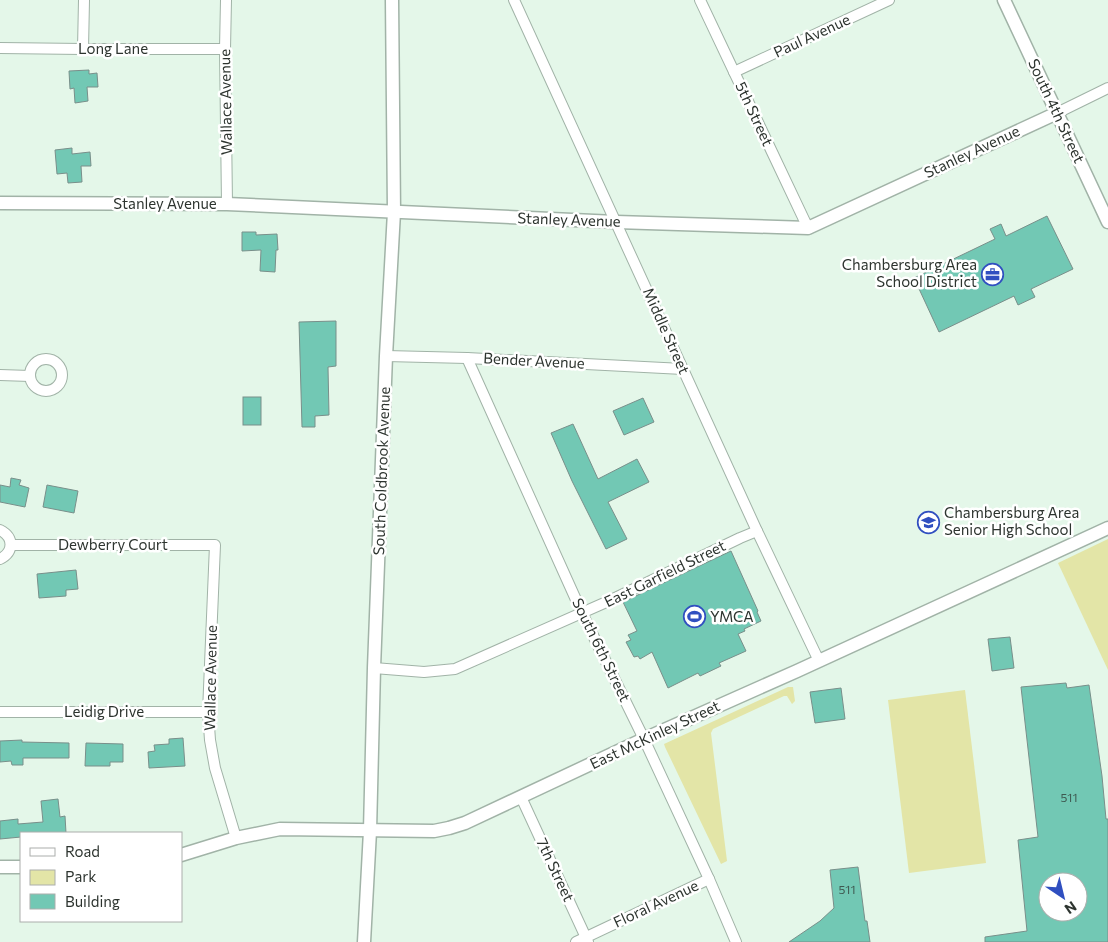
<svg xmlns="http://www.w3.org/2000/svg" width="1108" height="942" viewBox="0 0 1108 942" font-family="Commissioner,sans-serif">
  <rect width="100%" height="100%" fill="#e4f7e9"/>
  <!-- green -->
  <g fill="#e3e5a7">
    <polygon points="1108,539 1108,670 1058,563"/>
    <polygon points="788,687 793,687 795,701 792,704 787,696 784,696 713,729 711,733 727,861 721,864 665,747 664,744"/>
    <polygon points="965,690 986,863 909,873 888,700"/>
  </g>
  <!-- building -->
  <g fill="#72c8b4" stroke="#798f8a" fill-rule="evenodd">
    <polygon points="89,70 89,74 97,73 98,87 87,87 88,101 75,103 74,88 70,89 69,71"/>
    <polygon points="72,148 72,154 90,152 91,166 81,166 82,182 68,183 67,173 57,174 55,150"/>
    <polygon points="1047,216 1073,269 1031,289 1035,297 1018,305 1014,296 939,332 914,278 995,239 990,229 1001,224 1006,236"/>
    <polygon points="242,232 256,232 256,235 277,234 278,250 276,250 275,272 260,271 261,250 242,251"/>
    <polygon points="336,321 336,366 328,367 329,415 315,416 315,427 302,427 299,322"/>
    <rect x="243" y="397" width="18" height="28"/>
    <polygon points="643,398 654,422 624,435 613,411"/>
    <polygon points="573,424 598,479 637,459 649,482 608,502 627,539 606,549 572,481 551,433"/>
    <polygon points="11,478 21,480 19,485 29,488 25,507 0,502 0,485 10,487"/>
    <polygon points="47,485 78,491 74,513 43,507"/>
    <polygon points="731,551 758,611 757,612 761,621 744,629 745,631 738,634 746,651 719,663 721,666 700,676 698,673 668,688 652,652 640,659 638,656 634,657 626,642 631,640 628,635 637,631 623,602"/>
    <polygon points="76,570 78,589 66,590 66,596 39,598 37,574"/>
    <polygon points="1010,637 1014,668 992,671 988,639"/>
    <path d="M1066 683 1067 688 1089 685 1102 776 1106 819H1108V942H985V937L1027 931 1018 840 1038 837 1021 687ZM1048 882H1078V912H1048Z"/>
    <polygon points="841,688 845,719 815,723 810,692"/>
    <polygon points="183,738 185,766 149,768 148,752 155,751 154,745 169,744 169,739"/>
    <polygon points="22,740 22,742 69,743 69,758 23,758 23,765 12,765 11,761 0,762 0,741"/>
    <polygon points="86,743 123,744 123,762 110,762 110,766 85,766"/>
    <polygon points="58,799 60,817 65,816 66,833 21,833 21,837 0,839 0,821 18,819 18,824 43,822 41,801"/>
    <polygon points="858,867 865,921 867,921 870,942 789,942 820,921 834,908 830,870"/>
  </g>
  <g fill="none" stroke-linecap="round" stroke-linejoin="round">
    <defs>
      <g id="minor">
        <polyline points="226,0 225,49 227,204"/>
        <polyline points="514,0 757,531 819,661"/>
        <polyline points="700,0 808,228"/>
        <polyline points="0,48 83,49 225,49"/>
        <polyline points="83,49 84,0"/>
        <polyline points="734,72 889,0"/>
        <polyline points="1057,113 1108,88"/>
        <polyline points="386,356 467,358 683,369"/>
        <polyline points="467,358 582,613 644,739 709,879 736,942"/>
        <circle cx="46" cy="375" r="16"/>
        <polyline points="0,375 30,376"/>
        <path d="M0 530C14 537 14 552 0 559"/>
        <polyline points="11,545 215,545 208,712 210,740 215,768 236,838"/>
        <polyline points="374,668 424,672 455,669 611,600 740,538 757,531"/>
        <polyline points="0,712 208,712"/>
        <polyline points="521,797 588,942"/>
        <polyline points="576,942 709,879"/>
      </g>
      <g id="tertiary">
        <polyline points="1004,0 1108,222"/>
        <polyline points="0,203 227,204 616,222 808,228 1057,113"/>
        <polyline points="181,855 236,838 280,829 434,831 449,828 465,823 644,739 797,671 1108,528"/>
        <polyline points="0,867 21,867"/>
        <polyline points="364,942 370,831 374,668 386,356 394,212 392,0"/>
      </g>
    </defs>
    <!-- minor casing -->
    <use href="#minor" stroke="#a1b3a7" stroke-width="12"/>
    <!-- tertiary casing -->
    <use href="#tertiary" stroke="#a1b3a7" stroke-width="15"/>
    <!-- minor -->
    <use href="#minor" stroke="#fff" stroke-width="10"/>
    <!-- tertiary -->
    <use href="#tertiary" stroke="#fff" stroke-width="12"/>
  </g>
  <!-- icons -->
  <defs>
    <symbol id="office-ring" viewBox="-11 -11 22 22"><circle r="9.5" fill="#fff" stroke="#304fc0" stroke-width="1.5"/><path d="M-6-3h4V-5.5h4V-3h4V5H-6ZM-1-4.5V-3h2v-1.5ZM-6 0V1H6V0Z" fill="#304fc0"/></symbol>
    <symbol id="school-ring" viewBox="-11 -11 22 22"><circle r="9.5" fill="#fff" stroke="#304fc0" stroke-width="1.5"/><path d="M0-5L7-2L0 1L-7-2ZM-4 1L0 2.5L4 1V4Q0 6-4 4Z" fill="#304fc0"/></symbol>
    <symbol id="stadium-ring" viewBox="-11 -11 22 22"><circle r="9.5" fill="#fff" stroke="#304fc0" stroke-width="1.5"/><path d="M0-5a6.5 5 0 1 0 0 10a6.5 5 0 1 0 0-10ZM-3.5-1.8h7v3.6h-7Z" fill="#304fc0"/></symbol>
  </defs>
  <g fill-rule="evenodd">
    <use href="#office-ring" x="980" y="262" width="25" height="25"/>
    <use href="#school-ring" x="916" y="510" width="25" height="25"/>
    <use href="#stadium-ring" x="682" y="604" width="25" height="25"/>
  </g>
  <g text-anchor="middle" stroke-width="5" stroke-linejoin="round" paint-order="stroke">
    <!-- number labels -->
    <g font-size="12" fill="#3e5950">
      <text x="1069" y="802">511</text>
      <text x="847" y="894">511</text>
    </g>
    <!-- street labels -->
    <g font-size="15" fill="#2d342f" stroke="#fff">
      <text transform="translate(812 36) rotate(-25)" y="5">Paul Avenue</text>
      <text x="113" y="54">Long Lane</text>
      <text transform="translate(226 102) rotate(-91)" y="5">Wallace Avenue</text>
      <text transform="translate(1056 111) rotate(65)" y="5">South 4th Street</text>
      <text transform="translate(754 114) rotate(65)" y="5">5th Street</text>
      <text transform="translate(972 152) rotate(-25)" y="5">Stanley Avenue</text>
      <text x="165" y="209">Stanley Avenue</text>
      <text transform="translate(569 220) rotate(2)" y="5">Stanley Avenue</text>
      <text transform="translate(666 331) rotate(66)" y="5">Middle Street</text>
      <text transform="translate(534 361) rotate(3)" y="5">Bender Avenue</text>
      <text transform="translate(382 471) rotate(-88)" y="5">South Coldbrook Avenue</text>
      <text x="113" y="550">Dewberry Court</text>
      <text transform="translate(665 574) rotate(-26)" y="5">East Garfield Street</text>
      <text transform="translate(601 650) rotate(64)" y="5">South 6th Street</text>
      <text transform="translate(211 678) rotate(-89)" y="5">Wallace Avenue</text>
      <text x="104" y="717">Leidig Drive</text>
      <text transform="translate(655 735) rotate(-25)" y="5">East McKinley Street</text>
      <text transform="translate(555 870) rotate(65)" y="5">7th Street</text>
      <text transform="translate(656 904) rotate(-25)" y="5">Floral Avenue</text>
    </g>
    <!-- poi labels -->
    <g font-size="15" fill="#2d342f" stroke="#fff" text-anchor="start">
      <text x="977" y="270" text-anchor="end">Chambersburg Area<tspan x="977" dy="17">School District</tspan></text>
      <text x="944" y="518">Chambersburg Area<tspan x="944" dy="17">Senior High School</tspan></text>
      <text x="710" y="622">YMCA</text>
    </g>
  </g>
  <!-- legend -->
  <rect x="20" y="832" width="162" height="90" fill="#ffffff" stroke="#abaeac"/>
  <rect x="30" y="848" width="25" height="8" fill="#ffffff" stroke="#abaeac"/>
  <text x="65" y="857" font-size="15" fill="#2d342f">Road</text>
  <rect x="30" y="870" width="25" height="15" fill="#e3e5a7" stroke="#abaeac"/>
  <text x="65" y="882" font-size="15" fill="#2d342f">Park</text>
  <rect x="30" y="894" width="25" height="15" fill="#72c8b4" stroke="#abaeac"/>
  <text x="65" y="907" font-size="15" fill="#2d342f">Building</text>
  <!-- north arrow -->
  <g transform="translate(1063 897) rotate(145)"><circle r="24" fill="#ffffff" stroke="#abaeac"/>
  <path d="M0-4L9 19L0 12L-9 19Z" fill="#304fc0"/>
  <text y="-8" font-size="14" font-weight="bold" text-anchor="middle" fill="#2d342f">N</text>
  </g>
</svg>
